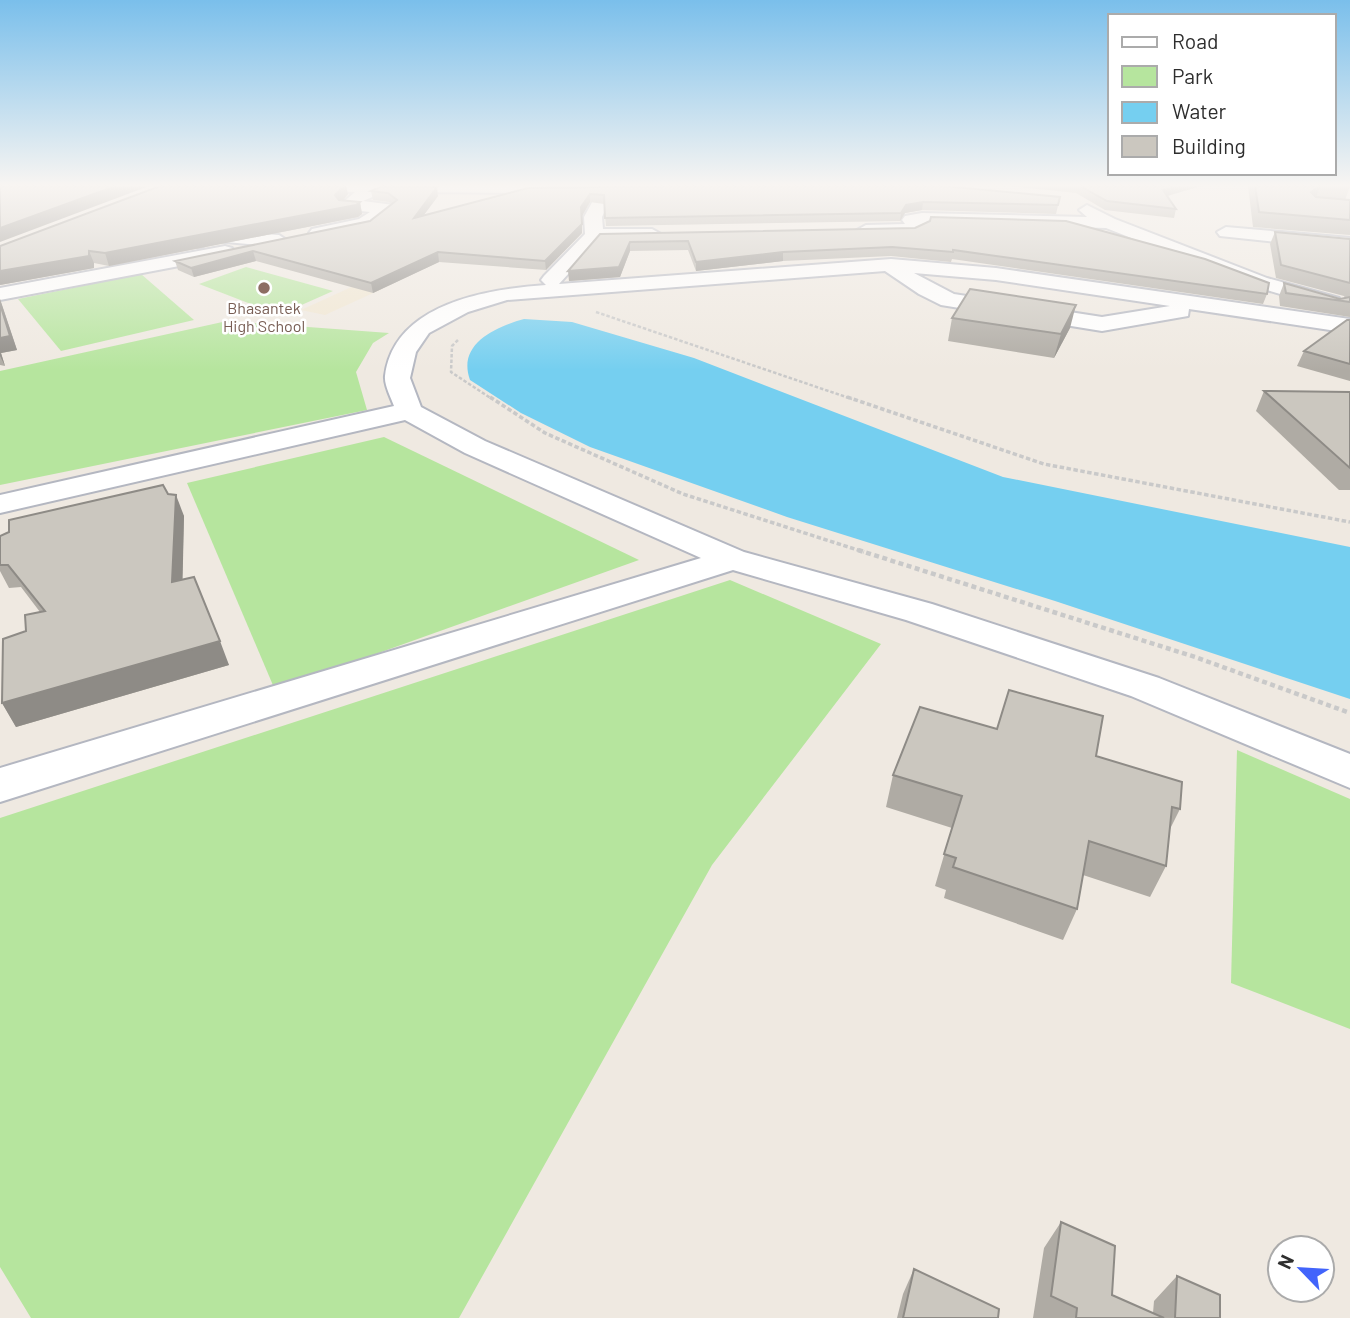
<svg xmlns="http://www.w3.org/2000/svg" width="1350" height="1318" viewBox="0 0 1350 1318" font-family="Barlow,sans-serif">
  <rect width="100%" height="100%" fill="#efe9e1"/>
  <!-- education -->
  <polygon fill="#f0e6d1" points="358,284 382,289 325,315 301,310"/>
  <!-- green -->
  <g fill="#b6e59e">
    <polygon points="246,267 333,291 279,315 199,284"/>
    <polygon points="141,274 194,320 61,351 18,299"/>
    <polygon points="227,321 389,333 373,343 356,372 367,410 0,485 0,371"/>
    <polygon points="384,437 639,560 275,690 187,483"/>
    <polygon points="730,580 881,644 712,865 459,1318 31,1318 0,1267 0,818"/>
    <polygon points="1237,750 1350,799 1350,1029 1231,983"/>
  </g>
  <!-- water -->
  <path fill="#75cff0" d="M524 319 572 322 694 358 1003 477 1350 547V699L1055 601 787 517 590 447 521 413 470 380C457 344 495 327 524 319Z"/>
  <g fill="none" stroke-linecap="round" stroke-linejoin="round">
    <defs>
      <g id="minor">
        <polygon points="294,186 581,186 583,188 575,193 384,192 363,201 394,205 396,209 394,213 371,227 318,238 312,237 309,233 312,229 359,219 370,212 342,209 340,205 355,192 302,191"/>
        <path d="M601 186 616 187 602 217 603 229H652L661 234 652 239 599 240 559 284 891 259 996 268 1350 319V333L1189 309 1188 316 1102 331 941 305 919 294 885 271 507 300 468 312 429 333 416 352 410 378 421 407 485 441 744 552 932 604 1159 678 1350 754V788L1131 696 906 620 733 570 0 802V768L701 558 465 453 405 420 0 513V495L394 406C391 398 384 385 385 376 394 303 488 289 546 285L541 280 544 276 585 234 584 217ZM914 273 996 280 1170 306 1102 317 954 294Z"/>
        <path d="M1087 205 1115 219 1267 278 1339 298 1342 303 1339 308 1331 309 1253 286 1106 228 924 223 927 227C918 237 866 240 857 230L866 225 905 224 902 220 905 216 922 213 1087 217 1079 210Z"/>
        <polygon points="1226,227 1350,238 1350,250 1220,236 1217,232"/>
        <polygon points="212,230 279,235 288,241 279,247 215,241 199,248 190,242 192,238"/>
        <polygon points="225,246 232,248 235,252 232,256 0,300 0,288"/>
      </g>
    </defs>
    <!-- minor casing -->
    <use href="#minor" stroke="#b4b7c1" stroke-width="4"/>
    <!-- path-far2 -->
    <g stroke="#c9c9c9" stroke-width="2.5" stroke-dasharray="3.5 2" stroke-linecap="butt">
      <polyline points="596,312 852,399"/>
      <polyline points="458,340 452,346 451,372 492,399"/>
    </g>
    <!-- path-far1 -->
    <g stroke="#c9c9c9" stroke-width="3.5" stroke-dasharray="4.5 2.5" stroke-linecap="butt">
      <polyline points="490,397 545,433 683,494 864,552"/>
      <polyline points="847,397 1044,464 1350,522"/>
    </g>
    <!-- path -->
    <polyline stroke="#c9c9c9" stroke-width="4.5" stroke-dasharray="5 3.5" stroke-linecap="butt" points="858,550 1195,657 1350,713"/>
    <!-- minor -->
    <use href="#minor" fill="#fff" fill-rule="evenodd"/>
  </g>
  <!-- wall -->
  <g fill="#afaba4">
    <polygon points="160,186 346,186 348,194 343,201 360,202 362,214 358,217 109,266 94,263 94,268 0,285"/>
    <polygon points="1010,186 1201,186 1167,196 1176,209 1174,218 1105,210 1076,193"/>
    <polygon points="1248,186 1350,186 1345,200 1350,200 1350,235 1253,227"/>
    <polygon points="528,188 1060,197 1056,214 922,210 905,213 900,221 606,226 604,204 590,202 582,216 582,233 546,270 439,262 373,293 256,261 194,277 178,270 175,261 370,221 392,204 389,202 373,200 371,191 438,196 423,216"/>
    <polygon points="915,228 1267,294 1263,304 952,259 951,262 891,256 783,261 696,271 688,250 630,251 620,277 569,281 600,234"/>
    <polygon points="1275,232 1350,239 1350,317 1280,306 1279,296 1284,283 1340,299 1345,298 1344,296 1276,278 1270,244"/>
    <polygon points="0,299 17,350 1,353 5,366 0,365"/>
    <polygon points="952,318 1070,328 1054,358 948,341"/>
    <polygon points="1350,320 1350,381 1297,366 1304,351"/>
    <polygon points="1264,391 1350,392 1350,490 1339,490 1256,411"/>
    <polygon points="168,494 184,516 182,580 229,665 16,727 2,703 26,631 40,612 21,587 9,588 0,571 0,536 9,532"/>
    <polygon points="1096,756 1180,809 1170,829 1166,866 1150,897 1083,875 1077,909 1063,940 944,898 946,890 935,886 952,828 886,807 893,775"/>
    <polygon points="1061,1222 1112,1295 1153,1313 1154,1301 1177,1276 1220,1318 1033,1318 1044,1248"/>
    <polygon points="914,1269 998,1318 897,1318 903,1294"/>
  </g>
  <!-- shaded-wall -->
  <g fill="#8e8b86">
    <polygon points="116,186 149,186 0,242 0,228"/>
    <polygon points="344,186 346,186 348,194 338,206 335,195"/>
    <polygon points="1177,186 1201,186 1160,198 1163,190"/>
    <polygon points="1319,186 1321,186 1316,197 1311,192"/>
    <polygon points="437,187 438,196 415,227 414,218"/>
    <polygon points="590,194 590,202 582,216 581,207"/>
    <polygon points="360,202 362,214 358,217 109,266 105,253"/>
    <polygon points="923,202 922,210 905,213 900,221 901,213 906,205"/>
    <polygon points="582,224 582,233 546,270 545,261"/>
    <polygon points="630,242 630,251 620,277 569,281 568,271"/>
    <polygon points="89,251 94,263 94,268 0,285 0,271"/>
    <polygon points="253,251 256,261 194,277 191,268"/>
    <polygon points="438,252 439,262 373,293 371,283"/>
    <polygon points="783,252 783,261 696,271 696,262"/>
    <polygon points="0,299 17,350 1,353 5,366 0,356"/>
    <polygon points="1076,305 1070,328 1054,358 1061,334"/>
    <polygon points="176,495 184,516 182,605 172,582"/>
    <polygon points="220,641 229,665 16,727 2,703"/>
  </g>
  <!-- building -->
  <g fill="#cbc7bf" stroke="#8e8b86" stroke-width="2">
    <polygon points="0,186 116,186 0,228"/>
    <polygon points="160,186 344,186 335,195 339,200 360,202 356,205 105,253 89,251 89,256 0,271 0,246"/>
    <polygon points="383,186 437,187 414,218 528,188 664,186 943,186 1060,197 1058,205 923,202 906,205 901,213 605,218 604,195 590,194 581,207 582,224 545,261 438,252 371,283 253,251 191,268 175,261 370,221 397,200 388,193 371,191"/>
    <polygon points="1080,186 1177,186 1163,190 1176,209 1107,201"/>
    <polygon points="1255,186 1319,186 1311,192 1316,197 1350,200 1350,220 1259,212"/>
    <polygon points="931,217 1066,221 1205,259 1269,283 1267,294 953,250 953,252 892,247 783,252 696,262 688,241 630,242 619,267 568,271 600,234 915,228 930,221"/>
    <polygon points="1275,232 1350,239 1350,283 1281,265"/>
    <polygon points="1284,283 1340,299 1350,297 1350,302 1286,293"/>
    <polygon points="970,289 1076,305 1061,334 952,318"/>
    <polygon points="0,304 10,336 0,338"/>
    <polygon points="1347,320 1350,320 1350,364 1304,351"/>
    <polygon points="1264,391 1350,392 1350,468"/>
    <polygon points="163,485 168,494 176,495 172,582 194,577 220,641 2,703 3,639 26,631 25,615 45,611 8,565 0,565 0,536 9,532 9,520"/>
    <polygon points="1009,690 1103,716 1096,756 1182,782 1180,809 1172,807 1166,866 1089,841 1077,909 953,867 956,858 944,854 962,796 893,775 920,707 997,729"/>
    <polygon points="1061,1222 1115,1246 1112,1295 1164,1318 1076,1318 1077,1308 1051,1296"/>
    <polygon points="914,1269 999,1309 998,1318 903,1318"/>
    <polygon points="1177,1276 1220,1295 1220,1318 1175,1318"/>
  </g>
  <!-- sky -->
  <linearGradient id="sky" x2="0" y2="1"><stop stop-color="#7abfeb"/><stop offset="0.5" stop-color="#f8f5f2"/><stop offset="1" stop-color="#f8f5f2" stop-opacity="0"/></linearGradient>
  <rect width="1350" height="370" fill="url(#sky)"/>
  <!-- markers -->
  <circle fill="#8d6e63" stroke="#fff" stroke-width="2.5" cx="264" cy="288" r="7"/>
  <g text-anchor="middle" stroke-width="5" stroke-linejoin="round" paint-order="stroke">
    <!-- far-education labels -->
    <g font-size="16" fill="#785e54" stroke="#fff">
      <text x="264" y="314">Bhasantek<tspan x="264" dy="18">High School</tspan></text>
    </g>
  </g>
  <!-- legend -->
  <rect x="1108" y="14" width="228" height="161" fill="#ffffff" stroke="#ababab" stroke-width="2"/>
  <rect x="1122" y="37" width="35" height="10" fill="#ffffff" stroke="#ababab" stroke-width="2"/>
  <text x="1172" y="49" font-size="21" fill="#2e2e2e">Road</text>
  <rect x="1122" y="66" width="35" height="21" fill="#b6e59e" stroke="#ababab" stroke-width="2"/>
  <text x="1172" y="84" font-size="21" fill="#2e2e2e">Park</text>
  <rect x="1122" y="102" width="35" height="21" fill="#75cff0" stroke="#ababab" stroke-width="2"/>
  <text x="1172" y="119" font-size="21" fill="#2e2e2e">Water</text>
  <rect x="1122" y="136" width="35" height="21" fill="#cbc7bf" stroke="#ababab" stroke-width="2"/>
  <text x="1172" y="154" font-size="21" fill="#2e2e2e">Building</text>
  <!-- north arrow -->
  <g transform="translate(1301 1269) rotate(295)"><circle r="33" fill="#ffffff" stroke="#ababab" stroke-width="2"/>
  <path d="M0-5L12 26L0 18L-12 26Z" fill="#4264fb"/>
  <text y="-10" font-size="19" font-weight="bold" text-anchor="middle" fill="#2e2e2e">N</text>
  </g>
</svg>
